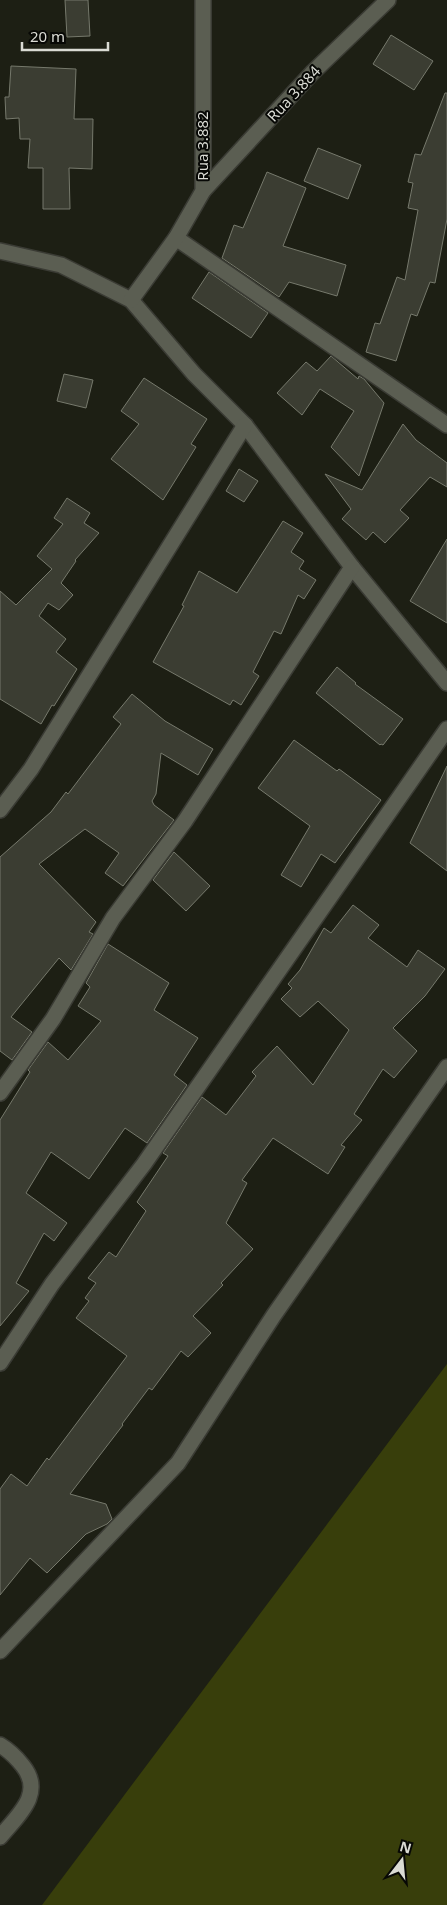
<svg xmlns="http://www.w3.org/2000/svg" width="447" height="1905" viewBox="0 0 447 1905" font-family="'Noto Sans',sans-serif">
  <rect width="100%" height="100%" fill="#1d1f14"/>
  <!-- green -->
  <polygon fill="#383e0b" points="447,1364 447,1905 42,1905"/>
  <!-- building -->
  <g fill="#3b3d32" stroke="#76796c">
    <polygon points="65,0 88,0 90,36 67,37"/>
    <polygon points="391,35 433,61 414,90 373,64"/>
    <polygon points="11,66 76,69 74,119 93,119 92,169 69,168 70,209 43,209 43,168 28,168 30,139 20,139 19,118 6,119 5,97 9,97"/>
    <polygon points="445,93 447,93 447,219 435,283 430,282 417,316 411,314 396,361 366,352 375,323 380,324 397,277 405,280 418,210 408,208 413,183 408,182 415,154 421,155"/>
    <polygon points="318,148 361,165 348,199 304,181"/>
    <polygon points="267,172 306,188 283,246 346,265 337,296 289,282 279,297 222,258 234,225 243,228"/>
    <polygon points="209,272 268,313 251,338 192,298"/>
    <polygon points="331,356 358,379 359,376 364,379 384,403 359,476 331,447 354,411 320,389 302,415 277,393 306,362 317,371"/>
    <polygon points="64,374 93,380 86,408 57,401"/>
    <polygon points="144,378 207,419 191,444 196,447 163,500 111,459 139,424 121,411"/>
    <polygon points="403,424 416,440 447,463 447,487 430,477 400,510 409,518 385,543 373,532 366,540 342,519 351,509 325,474 362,490"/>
    <polygon points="239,469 258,481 244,502 226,491"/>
    <polygon points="67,498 90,513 84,523 99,533 75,560 76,561 61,583 73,595 59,610 48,603 39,616 66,639 56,652 77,669 54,706 52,705 41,724 0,699 0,591 16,605 52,569 37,556 63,524 54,518"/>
    <polygon points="283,521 303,533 291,552 304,561 299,569 316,580 304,599 298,595 281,634 274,631 253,672 259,676 241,705 233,700 230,705 153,662 184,606 182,605 199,571 237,593"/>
    <polygon points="447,539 447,623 410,601"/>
    <polygon points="337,667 356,683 355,684 403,719 383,745 381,744 380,745 316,693"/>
    <polygon points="132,694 165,721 213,749 198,775 161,753 156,794 152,801 154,805 174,820 123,886 105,873 119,853 85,829 39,864 96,922 89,932 93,934 71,970 59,958 11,1017 32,1032 12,1060 0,1051 0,857 51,812 66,792 68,794 121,724 113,717"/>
    <polygon points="294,740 337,771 339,769 381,800 335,863 321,854 301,887 281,875 310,826 258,788"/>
    <polygon points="447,766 447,871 410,843"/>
    <polygon points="174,852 210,886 186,911 153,880"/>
    <polygon points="353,905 379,925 368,938 407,967 418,950 445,969 425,996 393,1028 417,1051 394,1078 383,1069 354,1114 362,1120 341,1145 345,1147 328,1174 273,1138 242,1180 247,1183 226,1223 253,1249 221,1283 223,1285 193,1316 211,1333 188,1357 181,1351 152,1390 149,1388 122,1424 123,1425 70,1494 106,1504 112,1519 107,1524 86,1534 47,1573 30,1558 0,1595 0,1489 11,1474 27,1486 47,1458 49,1460 127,1356 76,1318 89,1301 85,1298 96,1283 88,1278 109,1252 116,1257 146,1211 137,1202 168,1156 163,1153 202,1097 226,1115 256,1076 252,1072 277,1046 313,1085 349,1030 318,1001 300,1017 281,999 292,988 288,984 300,970 324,928 331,933"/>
    <polygon points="108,944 169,983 154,1010 198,1038 174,1075 187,1085 147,1143 125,1128 89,1179 51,1152 26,1193 67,1223 54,1241 44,1233 16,1283 29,1291 0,1326 0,1120 30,1072 28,1070 48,1042 68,1060 101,1021 78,1006 90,987 86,983"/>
  </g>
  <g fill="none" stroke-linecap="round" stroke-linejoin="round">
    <defs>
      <g id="street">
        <polyline points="203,191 312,73 388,0"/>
        <polyline points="176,238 447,425"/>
        <polyline points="0,251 61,265 131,300 194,374 245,425 352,567 447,683"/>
        <polyline points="131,300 176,238 203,191 203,0"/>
        <polyline points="0,810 31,769 245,425"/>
        <polyline points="0,1093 53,1019 113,918 185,821 352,567"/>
        <polyline points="0,1363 52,1284 144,1164 447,729"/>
        <polyline points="0,1651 178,1463 274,1315 447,1067"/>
        <path d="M0 1745C10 1751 16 1757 23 1766 45 1794 17 1816 0 1837"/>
      </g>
    </defs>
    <!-- street casing -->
    <use href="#street" stroke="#3a3b34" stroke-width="18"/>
    <!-- street -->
    <use href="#street" stroke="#5b5e52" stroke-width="15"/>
  </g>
  <g text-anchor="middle" stroke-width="4" stroke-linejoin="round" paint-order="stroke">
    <!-- street labels -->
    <g font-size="15" fill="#dadbd4" stroke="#070805">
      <text transform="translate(294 94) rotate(-47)" y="5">Rua 3.884</text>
      <text transform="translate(203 146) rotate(-90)" y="5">Rua 3.882</text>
    </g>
  </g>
  <!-- north arrow -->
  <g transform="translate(402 1860) rotate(16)" stroke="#070805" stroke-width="4" paint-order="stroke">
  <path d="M0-4L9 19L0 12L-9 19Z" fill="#dadbd4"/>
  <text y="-8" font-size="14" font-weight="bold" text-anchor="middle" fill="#dadbd4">N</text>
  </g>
  <!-- scale -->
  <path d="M22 42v8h86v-8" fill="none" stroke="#dadbd4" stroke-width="2.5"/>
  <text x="30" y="42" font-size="15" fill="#dadbd4" stroke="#070805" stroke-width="4" paint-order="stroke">20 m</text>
</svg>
